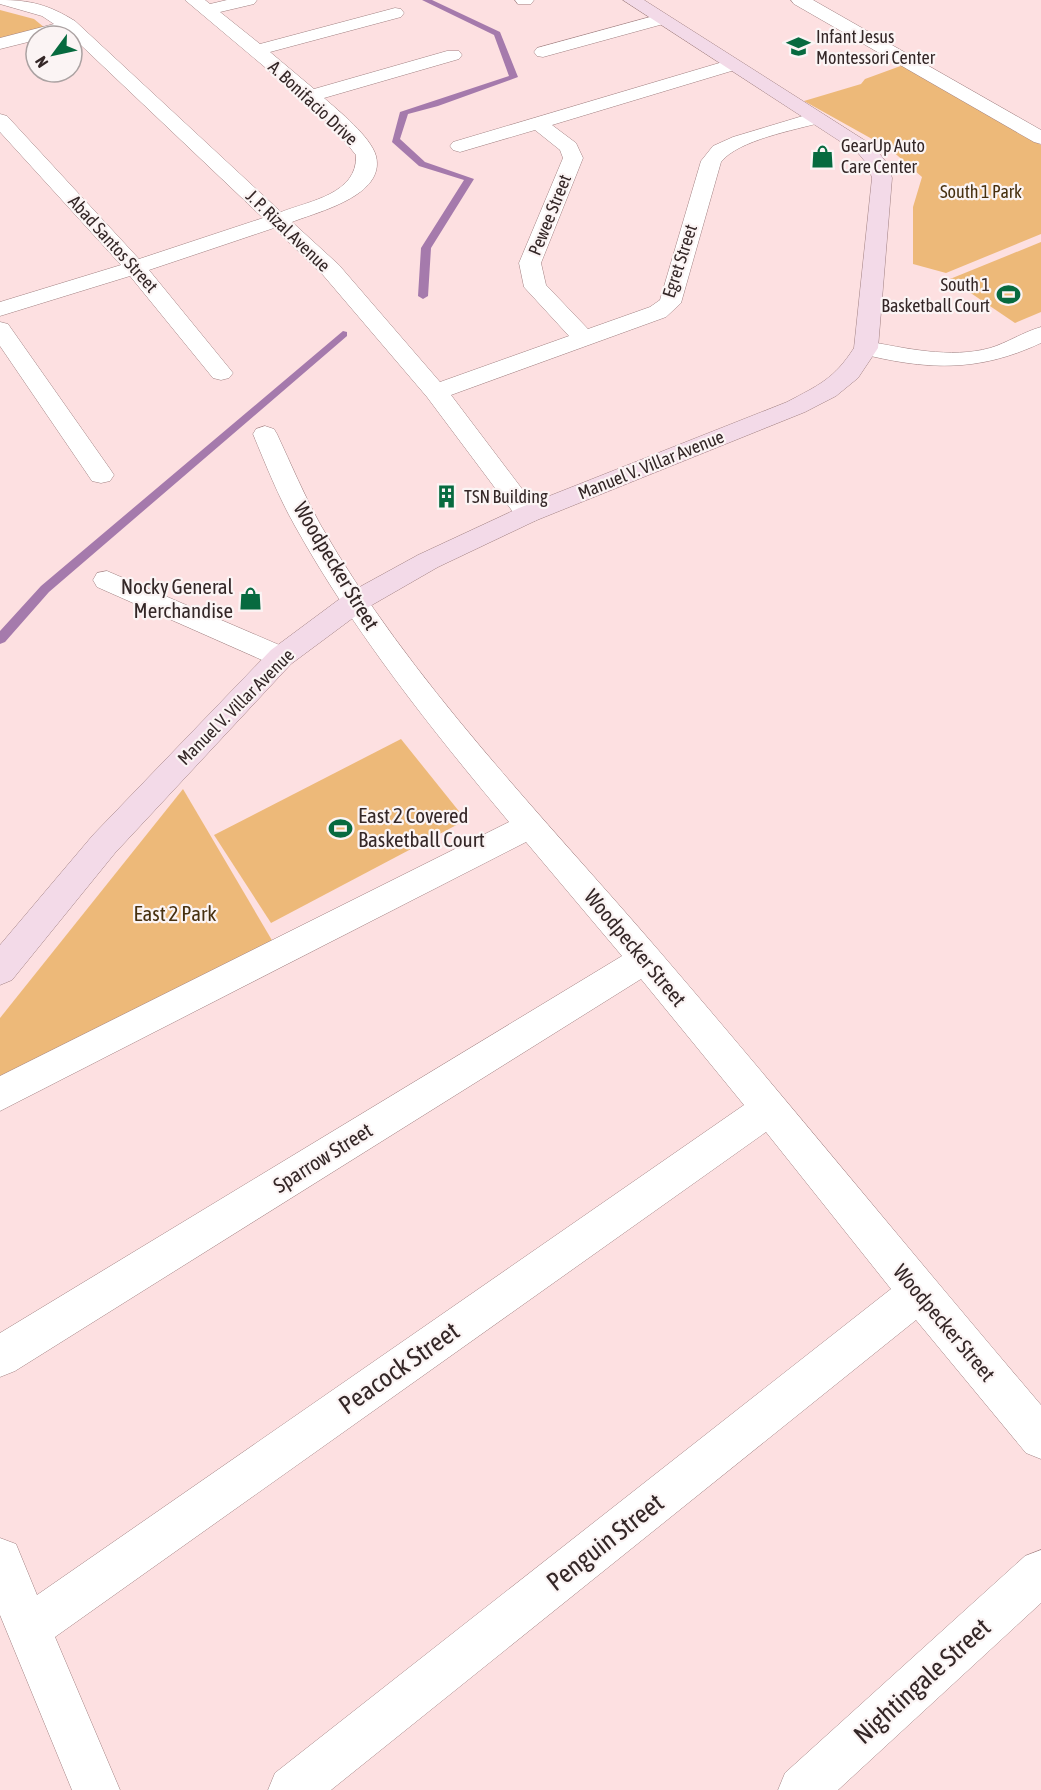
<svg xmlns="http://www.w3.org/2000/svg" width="1041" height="1790" viewBox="0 0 1041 1790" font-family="'Asap Condensed',sans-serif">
  <rect width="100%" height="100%" fill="#fde0e1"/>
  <!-- green -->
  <g fill="#edb979">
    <polygon points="0,10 34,19 45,28 0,40"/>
    <polygon points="906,64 1041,145 1041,234 946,273 913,264 913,207 922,177 890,149 804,101 861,84 865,79"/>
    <polygon points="1041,242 1041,312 1015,323 950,279"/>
    <polygon points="401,739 466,820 271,923 214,835"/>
    <polygon points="183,789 273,942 0,1084 0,1018"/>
  </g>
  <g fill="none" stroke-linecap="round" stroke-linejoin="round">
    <!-- stream -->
    <g fill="#a57aac" fill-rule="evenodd">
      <polygon points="422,0 432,0 500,32 518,77 438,106 408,114 400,139 425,162 474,179 431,248 428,296 423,299 418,296 421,248 464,180 419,166 392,142 400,112 509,76 494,35"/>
      <polygon points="343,331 347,332 347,336 49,592 5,642 0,644 0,631 41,586"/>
    </g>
    <defs>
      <g id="street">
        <path d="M0 0C31 0 49 5 75 21L281 212C309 201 358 194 356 155L334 128 310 105 185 0H205L210 4 227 0H257L254 4 220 12 260 44 395 8 401 9 404 13 401 17 270 52 314 89 447 51H459L462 55 459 59 324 98C339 111 371 137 376 156 386 196 317 212 292 222L339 265 440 382 569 336 524 287 519 263 563 158 560 150 535 130 460 152 453 150 450 146 453 142 726 61H738L741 65 738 69 552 125 576 143 583 158 541 263 546 285 588 329 650 307 660 300 701 161 713 146 733 137 816 112 823 114 826 118 823 122C795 130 738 140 721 162L681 303 666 317 451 395 541 514 537 520 528 523 519 520 427 397 323 275 274 228 149 270 229 368 233 373 229 378 221 380 213 378 130 276 0 316V302L121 265 0 132V114L7 116 139 259 263 218 66 31 49 36H36V40L0 49V38L54 24 42 16 0 4Z"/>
        <polygon points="515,0 534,0 531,4 518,4"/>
        <polygon points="791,0 813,0 1041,130 1041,144 1034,142 794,4"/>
        <polygon points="661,14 667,15 670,19 667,23 543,57 537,56 534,52 537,48"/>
        <polygon points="0,322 8,324 110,469 114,475 110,481 101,483 92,481 0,346"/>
        <path d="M1041 327V343C977 373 926 370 858 353L854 348 858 343 866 341C905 348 950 359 990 348 1007 343 1023 332 1041 327Z"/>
        <path d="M265 426 274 429 277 434C291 464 304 495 320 524 409 680 544 817 660 952 789 1102 913 1255 1041 1405V1459L1026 1453 916 1320 331 1790H268L275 1773 891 1289 766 1132 55 1637 120 1790H72L0 1615V1538L16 1544 37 1595 744 1105 641 979 15 1371 0 1377V1333L622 956 526 842 0 1111V1076L509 822C431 729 354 632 295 526 278 496 266 465 253 434L256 429Z"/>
        <polygon points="107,571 291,650 295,657 291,664 281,667 271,664 97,587 93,580 97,573"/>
        <polygon points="1041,1550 1041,1603 838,1790 778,1790 785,1773 1025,1556"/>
      </g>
      <path id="secondary" d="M623 0H644L872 145 888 164 892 178 878 348 858 378 836 396 805 412 537 520 438 567 365 609 291 664 115 853 12 980 0 985V945L93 835 271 650 345 595 418 555 519 508 787 402C819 385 834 379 854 348L872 178 868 165 858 153Z"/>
    </defs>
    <!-- street casing -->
    <use href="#street" stroke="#a18182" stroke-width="1"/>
    <!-- secondary casing -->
    <use href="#secondary" stroke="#a18182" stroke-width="1"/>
    <!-- street -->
    <use href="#street" fill="#fff" fill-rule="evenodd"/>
    <!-- secondary -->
    <use href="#secondary" fill="#f3dae8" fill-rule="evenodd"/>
  </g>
  <!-- icons -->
  <defs>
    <symbol id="school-bare" viewBox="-9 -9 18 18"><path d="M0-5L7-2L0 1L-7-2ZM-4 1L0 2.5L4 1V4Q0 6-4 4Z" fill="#076a3f" stroke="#fbf4f4" stroke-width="2.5" paint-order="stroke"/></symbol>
    <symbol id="shop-bare" viewBox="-9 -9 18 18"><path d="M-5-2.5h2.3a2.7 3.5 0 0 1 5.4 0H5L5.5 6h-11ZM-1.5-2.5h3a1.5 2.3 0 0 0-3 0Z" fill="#076a3f" stroke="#fbf4f4" stroke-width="2.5" paint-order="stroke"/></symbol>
    <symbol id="stadium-bare" viewBox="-9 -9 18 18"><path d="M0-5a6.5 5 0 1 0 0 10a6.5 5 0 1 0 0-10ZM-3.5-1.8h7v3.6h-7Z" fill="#076a3f" stroke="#fbf4f4" stroke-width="2.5" paint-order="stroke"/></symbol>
    <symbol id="building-bare" viewBox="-9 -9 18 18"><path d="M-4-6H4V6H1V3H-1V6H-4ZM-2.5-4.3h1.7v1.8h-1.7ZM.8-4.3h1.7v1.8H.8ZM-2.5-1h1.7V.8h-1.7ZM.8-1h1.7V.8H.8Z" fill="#076a3f" stroke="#fbf4f4" stroke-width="2.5" paint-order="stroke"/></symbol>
  </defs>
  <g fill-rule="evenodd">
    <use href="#school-bare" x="782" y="30" width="33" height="33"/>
    <use href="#shop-bare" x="806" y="140" width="33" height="33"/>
    <use href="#stadium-bare" x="992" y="278" width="33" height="33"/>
    <use href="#building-bare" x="430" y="480" width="33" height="33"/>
    <use href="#shop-bare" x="234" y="582" width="33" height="33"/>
    <use href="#stadium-bare" x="324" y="812" width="33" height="33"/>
  </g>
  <g text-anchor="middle" stroke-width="4.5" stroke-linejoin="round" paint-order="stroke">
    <!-- far-poi labels -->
    <g font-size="18" fill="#342727" stroke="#fbf4f4" text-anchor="start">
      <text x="816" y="43">Infant Jesus<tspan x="816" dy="21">Montessori Center</tspan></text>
      <text x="841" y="152">GearUp Auto<tspan x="841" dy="21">Care Center</tspan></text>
      <text x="990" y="291" text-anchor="end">South 1<tspan x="990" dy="21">Basketball Court</tspan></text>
      <text x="464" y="503">TSN Building</text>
    </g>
    <!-- far-street labels -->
    <g font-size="18" fill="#342727" stroke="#fbf4f4">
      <text transform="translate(313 103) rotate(43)" y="6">A. Bonifacio Drive</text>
      <text transform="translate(550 215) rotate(-68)" y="6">Pewee Street</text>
      <text transform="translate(288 231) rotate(44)" y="6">J. P. Rizal Avenue</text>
      <text transform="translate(113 244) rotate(48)" y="6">Abad Santos Street</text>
      <text transform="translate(680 261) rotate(-72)" y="6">Egret Street</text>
      <text transform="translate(651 465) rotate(-22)" y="6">Manuel V. Villar Avenue</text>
      <text transform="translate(236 707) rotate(-45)" y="6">Manuel V. Villar Avenue</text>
    </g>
    <!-- far-park labels -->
    <g font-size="18" fill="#47300f" stroke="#fbf4f4">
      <text x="981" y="198">South 1 Park</text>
    </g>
    <!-- street labels -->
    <g font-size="21" fill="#342727" stroke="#fbf4f4">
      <text transform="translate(336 566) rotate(59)" y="7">Woodpecker Street</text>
      <text transform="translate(635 948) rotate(50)" y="7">Woodpecker Street</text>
      <text transform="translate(323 1158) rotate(-32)" y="7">Sparrow Street</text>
      <text transform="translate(944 1323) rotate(50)" y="7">Woodpecker Street</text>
    </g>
    <!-- poi labels -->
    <g font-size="21" fill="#342727" stroke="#fbf4f4" text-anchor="end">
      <text x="233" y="594">Nocky General<tspan x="233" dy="24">Merchandise</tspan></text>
      <text x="358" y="823" text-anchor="start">East 2 Covered<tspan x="358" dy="24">Basketball Court</tspan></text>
    </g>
    <!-- park labels -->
    <g font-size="21" fill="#47300f" stroke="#fbf4f4">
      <text x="175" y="921">East 2 Park</text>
    </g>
    <!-- near-street labels -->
    <g font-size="26" fill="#342727" stroke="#fbf4f4">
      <text transform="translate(399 1368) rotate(-35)" y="9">Peacock Street</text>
      <text transform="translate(605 1542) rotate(-38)" y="9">Penguin Street</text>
      <text transform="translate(922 1681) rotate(-42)" y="9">Nightingale Street</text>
    </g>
  </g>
  <!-- north arrow -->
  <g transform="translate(54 54) rotate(237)"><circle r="28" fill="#fbf4f4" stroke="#aba2a2" stroke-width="1.5"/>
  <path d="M0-4.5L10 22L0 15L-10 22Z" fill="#076a3f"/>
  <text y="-9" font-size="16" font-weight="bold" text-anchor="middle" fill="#342727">N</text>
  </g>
</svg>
